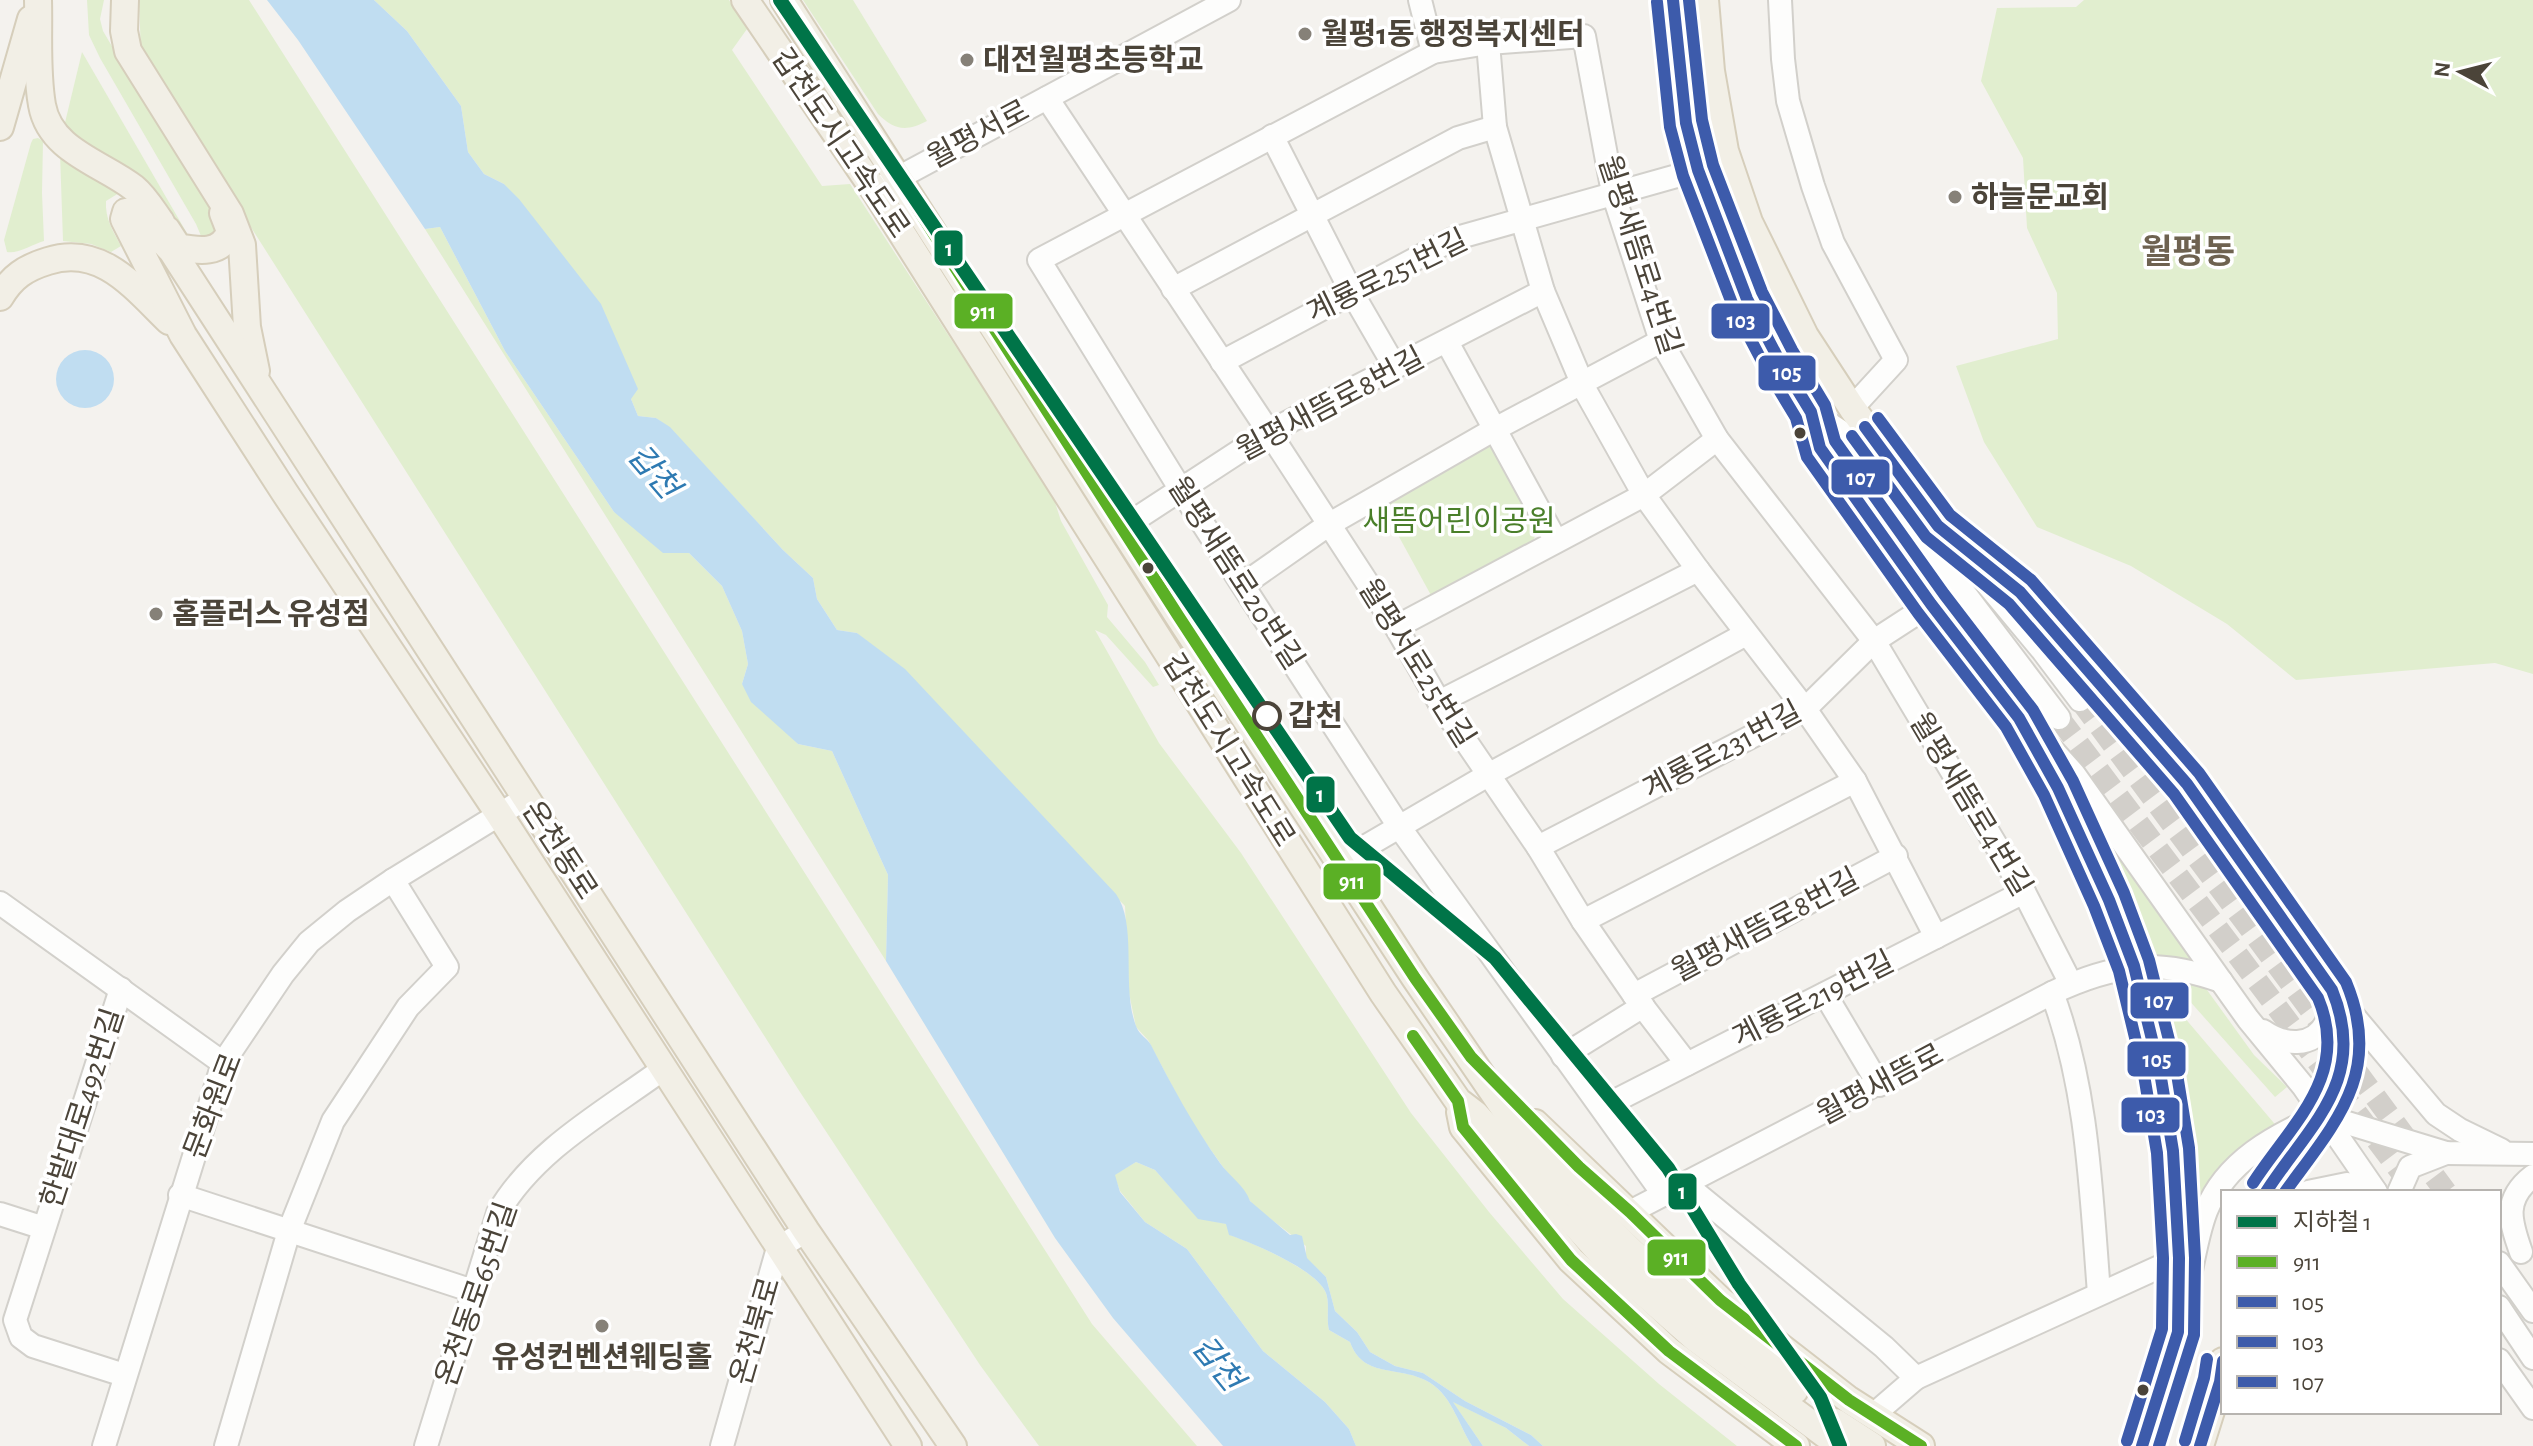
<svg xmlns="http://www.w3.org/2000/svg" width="2533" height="1446" viewBox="0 0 2533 1446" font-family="'Alegreya Sans','Noto Sans KR',sans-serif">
  <rect width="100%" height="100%" fill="#f4f2ee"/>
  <!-- green -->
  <g fill="#e1eecf">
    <polygon points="87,0 104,0 100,19 103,31 130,77 200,181 222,232 204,243 196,224 100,58 89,35"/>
    <polygon points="139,0 249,0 1092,1324 1197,1446 1039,1446 980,1365 798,1089 141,54"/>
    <polygon points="374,0 729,0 747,29 732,50 822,186 850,184 1053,496 1061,521 1108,605 1107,617 1145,662 1159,685 1153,687 1106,635 1095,630 1159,743 1241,853 1411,1113 1489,1212 1563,1299 1659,1384 1737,1446 1543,1446 1531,1435 1465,1401 1423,1373 1395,1366 1370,1352 1357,1332 1335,1311 1326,1277 1306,1258 1306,1246 1255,1207 1223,1167 1191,1122 1148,1040 1136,1027 1129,993 1125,906 857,633 837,630 817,599 813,578 783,550 670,428 656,418 638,416 631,399 504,184 484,174 468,152 461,106 407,31"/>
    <path d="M803 0H853L927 121C906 132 894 130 878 114Z"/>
    <polygon points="2084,0 2533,0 2533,674 2495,663 2296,680 2227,624 2131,566 2037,527 1984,442 1956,366 2058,339 2057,293 2027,228 2023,158 1981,81 1997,8 2076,7"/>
    <polygon points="82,52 192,242 62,135"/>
    <path d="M38 138 43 141 42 193 44 241C33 244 18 254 7 252L4 240 31 143 33 139Z"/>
    <path d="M60 153 119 193 106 201C105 219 113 231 121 246L111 252 91 244 63 241Z"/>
    <polygon points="440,227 505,351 614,512 689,553 722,586 742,631 748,664 742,684 798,744 832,751 888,875 886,961 425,229"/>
    <polygon points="1492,443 1540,522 1533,541 1432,597 1381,504"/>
    <polygon points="2119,854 2194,957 2192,966 2146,957 2110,859"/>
    <polygon points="2155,977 2199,983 2207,990 2254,1055 2287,1087 2275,1097 2187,998 2160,993"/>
    <path d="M2165 1009 2178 1010 2279 1129 2201 1202 2192 1203C2194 1137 2181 1073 2165 1009Z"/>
    <path d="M1136 1162 1155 1170 1198 1218 1227 1224 1230 1235C1253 1243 1317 1270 1326 1293 1330 1304 1326 1318 1329 1330L1350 1342C1363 1378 1398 1366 1425 1380 1451 1392 1458 1424 1472 1446H1356L1349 1429 1325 1402 1263 1351 1187 1249 1145 1222 1120 1191 1114 1175Z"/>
    <polygon points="1452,1401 1506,1428 1529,1446 1483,1446"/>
  </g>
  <!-- water -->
  <g fill="#c0ddf1">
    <path d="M267 0H374L407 31 461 106 468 152 484 174 504 184 519 199 601 304 638 389 631 399 638 416 656 418 670 427 783 550 813 578 817 599 837 630 857 633 905 669 1116 894C1138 925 1121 987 1136 1026 1139 1035 1147 1038 1151 1045 1172 1086 1193 1125 1220 1163 1229 1176 1245 1186 1250 1201L1290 1235 1296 1234 1302 1236 1307 1258 1326 1277 1335 1311 1357 1332 1370 1352 1395 1366 1423 1373 1465 1401 1531 1435 1543 1446H1529L1506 1428 1453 1402 1483 1446H1472C1458 1424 1451 1392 1425 1380 1397 1366 1363 1378 1350 1342L1329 1330C1326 1318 1330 1304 1326 1293 1317 1270 1253 1243 1229 1235L1226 1224 1198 1219 1155 1170 1136 1162 1115 1175 1120 1192 1145 1222 1187 1249 1263 1351 1325 1402 1349 1429 1356 1446H1223L1113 1318 1055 1238 886 961 888 875 832 751 798 744 751 702 742 684 748 664 742 631 722 586 689 553H663L614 512 505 351 440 227 425 229 298 40Z"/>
    <circle cx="85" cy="379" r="29"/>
  </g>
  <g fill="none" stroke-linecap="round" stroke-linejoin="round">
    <!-- minor-tunnel -->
    <g stroke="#d2cfca" stroke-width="22" stroke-dasharray="22 11" stroke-linecap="butt">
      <polyline points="2080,700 2446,1192"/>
      <polyline points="2059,718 2416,1192"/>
    </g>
    <defs>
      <g id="minor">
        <polyline points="1420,0 1433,52"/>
        <polyline points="1780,0 1783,59 1788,101 1813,186 1833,243 1896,360 1852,408"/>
        <polyline points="1488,43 1495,127 1543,291 1585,390 1644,495 1698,570 1805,709 1855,781 1936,937"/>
        <polyline points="1047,98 1269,432 1396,627 1439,702 1538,847 1583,921 1634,995 1687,1064"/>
        <polyline points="1272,136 1351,291 1395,367"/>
        <polyline points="885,185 1229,0"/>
        <polyline points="1173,289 1458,138 1495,127"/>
        <polyline points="1447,342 1556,541"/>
        <polyline points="1222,362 1453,239 1698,170"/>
        <polyline points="1811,412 1843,433 2059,718"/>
        <polyline points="1122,528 1269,432 1543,291"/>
        <polyline points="1968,561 2043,651 2080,700"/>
        <polyline points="1244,584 1328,525 1495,429 1661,341"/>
        <polyline points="1396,627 1644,495 1717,439"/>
        <polyline points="1439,702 1698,570"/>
        <polyline points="2030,725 2074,774 2248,1019 2303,1086 2376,1192"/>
        <polyline points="1538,847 1805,709 1874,641 1931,604"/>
        <polyline points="1339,862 1488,775 1746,634"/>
        <polyline points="0,903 223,1063"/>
        <polyline points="1583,921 1855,781"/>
        <polyline points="121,989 15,1320 21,1337 33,1346 124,1375"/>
        <path d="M2052 993C2088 1088 2091 1193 2099 1293"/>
        <polyline points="1825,994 1879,1085"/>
        <polyline points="1634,995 1896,856"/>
        <polyline points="2336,995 2436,1114 2460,1130 2501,1150"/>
        <path d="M2263 1031C2283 1045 2313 1049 2326 1023 2331 1013 2331 1001 2332 990"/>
        <polyline points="1563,1056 1643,1006"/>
        <polyline points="1603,1107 2024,892"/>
        <polyline points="1686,1185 1884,1347 1916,1378"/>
        <polyline points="2308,1192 2347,1184 2375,1191"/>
        <polyline points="2399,1192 2410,1167 2446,1153"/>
        <polyline points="180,1195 473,1291"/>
        <polyline points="1664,1195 1400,828 1181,490 1039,260 1433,52 1488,43 1584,36 1613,193 1661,341 1717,439 1874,641 2024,892 2071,984"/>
        <path d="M1630 1212 2052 993C2113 964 2157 958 2221 981"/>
        <polyline points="0,1214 44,1228"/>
        <path d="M2521 1252C2510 1221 2503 1199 2533 1176"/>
        <polyline points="2499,1263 2533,1311"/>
        <path d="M2186 1296C2192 1268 2196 1237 2206 1211 2226 1161 2274 1136 2321 1115L2446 1153 2533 1154"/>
        <polyline points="2499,1307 2533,1358"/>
        <polyline points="2499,1360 2533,1408"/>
        <polyline points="1872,1416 1916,1378 2179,1258"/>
        <polyline points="104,1446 223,1063 283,974 309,942 347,911 393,880 526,798"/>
        <polyline points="226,1446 289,1231 333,1121 408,1007 447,967 393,880"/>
        <path d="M426 1446 498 1213C534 1150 606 1111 663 1069"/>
        <polyline points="722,1446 778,1248 806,1231"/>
      </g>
      <g id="major">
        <path d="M38 0C39 34 36 71 42 105 50 151 102 163 134 188 145 197 153 211 161 222"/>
        <polyline points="125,0 124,31 128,51 230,214 242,245 247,327 256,371"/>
        <polyline points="745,0 875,191 1383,993 1458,1101 1475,1114 1609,1262 1695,1338 1826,1435 1845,1446"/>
        <polyline points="784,0 1179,617 1415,978 1508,1114 1570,1189 1630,1250 1713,1326 1795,1390"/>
        <polyline points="1673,0 1686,123 1698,170 1747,299 1778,358 1811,412 1820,448 1931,604 2019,718 2058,788 2109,900 2134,966 2160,1072 2173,1151 2179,1258 2178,1332 2142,1446"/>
        <path d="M1705 0 1711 71 1725 151 1749 222 1805 336 1852 408 1938 526 2020 592 2187 784 2332 990C2335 998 2339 1005 2341 1013 2354 1055 2329 1109 2304 1142 2291 1159 2277 1174 2266 1192"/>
        <polyline points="0,127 31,19"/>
        <path d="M167 230 178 247C198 251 222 255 230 231L223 213"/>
        <path d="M0 297C12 277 25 268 48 261 101 244 134 287 169 321"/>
        <polyline points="1460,1112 1463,1127 1571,1260 1669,1351 1796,1446"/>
        <polyline points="1535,1123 1720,1300 1849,1400 1921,1446"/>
        <polyline points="1835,1422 1872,1446"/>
        <polyline points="908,1446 499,814 285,493 183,335 124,219 126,212 135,211 172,251 806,1231 953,1446"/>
        <polyline points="2200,1446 2220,1382 2223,1361"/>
      </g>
    </defs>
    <!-- minor casing -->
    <use href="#minor" stroke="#d2d0cb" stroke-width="26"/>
    <!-- major casing -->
    <use href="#major" stroke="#d6cebb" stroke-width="30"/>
    <!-- minor -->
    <use href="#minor" stroke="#fdfdfc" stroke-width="22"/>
    <!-- major -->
    <use href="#major" stroke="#f2efe6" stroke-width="26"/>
    <defs>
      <g id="bus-1">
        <polyline points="784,0 1179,617 1415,978 1471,1057 1579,1167 1630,1212 1720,1300 1849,1400 1921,1446"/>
        <polyline points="1413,1036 1458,1101 1463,1127 1571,1260 1669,1351 1796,1446"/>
      </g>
      <g id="bus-2">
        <polyline points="1673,0 1686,123 1698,170 1747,299 1778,358 1811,412 1820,448 1931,604 2019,718 2058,788 2109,900 2134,966 2160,1072 2173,1151 2179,1258 2178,1332 2142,1446"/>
        <path d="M1865 427 1938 526 2020 592 2187 784 2332 990C2369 1080 2310 1124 2266 1192"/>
        <polyline points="2200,1446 2220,1382 2223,1361"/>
      </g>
      <g id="bus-3">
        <polyline points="1657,2 1670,127 1683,176 1733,306 1764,365 1796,418 1807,457 1918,613 2006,727 2044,795 2094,906 2119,971 2144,1075 2157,1153 2163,1258 2162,1329 2127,1441"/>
        <path d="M1852 436 1926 537 2009 604 2174 794 2318 998C2351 1076 2291 1124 2253 1183"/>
      </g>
      <g id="bus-4">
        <polyline points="1689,0 1702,120 1713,165 1762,292 1792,350 1825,405 1835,441 1944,594 2033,710 2073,781 2124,893 2149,960 2176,1068 2189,1148 2195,1258 2194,1335 2159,1446"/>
        <path d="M1878 418 1950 515 2031 580 2199 773 2346 982C2384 1073 2335 1123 2285 1192"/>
        <polyline points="2185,1441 2204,1378 2207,1359"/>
      </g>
    </defs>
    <!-- bus-1 casing -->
    <use href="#bus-1" stroke="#fff" stroke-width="18"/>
    <!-- bus-2 casing -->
    <use href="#bus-2" stroke="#fff" stroke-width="18"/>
    <!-- bus-3 casing -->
    <use href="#bus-3" stroke="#fff" stroke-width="18"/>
    <!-- bus-4 casing -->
    <use href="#bus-4" stroke="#fff" stroke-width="18"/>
    <!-- bus-1 -->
    <use href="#bus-1" stroke="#5bb025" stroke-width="12"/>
    <!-- bus-2 -->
    <use href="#bus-2" stroke="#3d5bab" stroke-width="12"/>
    <!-- bus-3 -->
    <use href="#bus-3" stroke="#3d5bab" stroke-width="12"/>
    <!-- bus-4 -->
    <use href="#bus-4" stroke="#3d5bab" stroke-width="12"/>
    <defs>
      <polyline id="metro-1" points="780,0 1350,838 1495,958 1668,1168 1739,1284 1820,1397 1840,1446"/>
    </defs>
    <!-- metro-1 casing -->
    <use href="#metro-1" stroke="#fff" stroke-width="20"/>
    <!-- metro-1 -->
    <use href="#metro-1" stroke="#007448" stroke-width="14"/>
  </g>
  <!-- markers -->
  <g fill="#868178" stroke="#fff" stroke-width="3">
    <circle cx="1305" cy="34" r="8"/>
    <circle cx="967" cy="60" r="8"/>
    <circle cx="1955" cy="197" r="8"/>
    <circle cx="156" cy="614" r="8"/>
    <circle cx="602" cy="1326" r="8"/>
  </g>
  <g fill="#4b4439" stroke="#fff" stroke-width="3">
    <circle cx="1800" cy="433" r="7"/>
    <circle cx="1148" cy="568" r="7"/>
    <circle cx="2143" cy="1390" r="7"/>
  </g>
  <circle fill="#fff" stroke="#4b4439" stroke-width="4" cx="1267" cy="716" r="13"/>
  <g text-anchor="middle" stroke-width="7" stroke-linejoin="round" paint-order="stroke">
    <!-- poi labels -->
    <g font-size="30" font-weight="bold" fill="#4b4439" stroke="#fff" text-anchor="start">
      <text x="1321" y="44">월평1동 행정복지센터</text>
      <text x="983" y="70">대전월평초등학교</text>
      <text x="1971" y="207">하늘문교회</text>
      <text x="172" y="624">홈플러스 유성점</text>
      <text x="602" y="1367" text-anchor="middle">유성컨벤션웨딩홀</text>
    </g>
    <!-- street labels -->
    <g font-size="30" fill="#4b4439" stroke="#fff">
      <text transform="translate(978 134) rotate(-28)" y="10">월평서로</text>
      <text transform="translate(841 143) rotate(56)" y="10">갑천도시고속도로</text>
      <text transform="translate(1640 255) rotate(72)" y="10">월평새뜸로4번길</text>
      <text transform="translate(1387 276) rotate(-26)" y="10">계룡로251번길</text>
      <text transform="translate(1330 404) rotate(-28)" y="10">월평새뜸로8번길</text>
      <text transform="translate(1236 573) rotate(57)" y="10">월평새뜸로20번길</text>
      <text transform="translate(1417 663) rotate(58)" y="10">월평서로25번길</text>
      <text transform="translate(1229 750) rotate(58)" y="10">갑천도시고속도로</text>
      <text transform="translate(1722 750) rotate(-28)" y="10">계룡로231번길</text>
      <text transform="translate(1971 804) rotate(59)" y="10">월평새뜸로4번길</text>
      <text transform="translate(560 850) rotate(57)" y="10">온천동로</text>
      <text transform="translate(1765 925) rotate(-28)" y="10">월평새뜸로8번길</text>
      <text transform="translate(1813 999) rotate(-27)" y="10">계룡로219번길</text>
      <text transform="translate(1880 1084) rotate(-28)" y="10">월평새뜸로</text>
      <text transform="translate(213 1106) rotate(-69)" y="10">문화원로</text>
      <text transform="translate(82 1108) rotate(-72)" y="10">한밭대로492번길</text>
      <text transform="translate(476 1294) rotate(-71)" y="10">온천동로65번길</text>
      <text transform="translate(755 1331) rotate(-74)" y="10">온천북로</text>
    </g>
    <!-- park labels -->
    <g font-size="30" fill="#4a7f2a" stroke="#fff">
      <text x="1459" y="531">새뜸어린이공원</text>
    </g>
    <!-- stop labels -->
    <g font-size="30" font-weight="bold" fill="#4b4439" stroke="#fff" text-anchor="start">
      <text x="1288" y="726">갑천</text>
    </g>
    <!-- water labels -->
    <g font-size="32" font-style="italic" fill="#2e7ab2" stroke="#fff">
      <text transform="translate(654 471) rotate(49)" y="11">갑천</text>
      <text transform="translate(1218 1363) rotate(51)" y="11">갑천</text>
    </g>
    <!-- quarter labels -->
    <g font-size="34" font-weight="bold" fill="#6e6250" stroke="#fff">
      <text x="2188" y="263">월평동</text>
    </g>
  </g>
  <g stroke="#fff" stroke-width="3">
    <rect x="933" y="229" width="31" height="38" rx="8" fill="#007448"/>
    <rect x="953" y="292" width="61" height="38" rx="8" fill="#5bb025"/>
    <rect x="1710" y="302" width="61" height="38" rx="8" fill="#3d5bab"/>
    <rect x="1757" y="354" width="60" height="38" rx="8" fill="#3d5bab"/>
    <rect x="1830" y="458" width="61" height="38" rx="8" fill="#3d5bab"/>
    <rect x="1305" y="775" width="31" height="39" rx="8" fill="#007448"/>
    <rect x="1322" y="862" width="60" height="39" rx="8" fill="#5bb025"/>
    <rect x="2129" y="981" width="61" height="39" rx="8" fill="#3d5bab"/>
    <rect x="2126" y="1040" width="61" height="38" rx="8" fill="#3d5bab"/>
    <rect x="2120" y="1096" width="61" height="38" rx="8" fill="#3d5bab"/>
    <rect x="1667" y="1172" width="31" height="39" rx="8" fill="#007448"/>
    <rect x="1646" y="1238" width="61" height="39" rx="8" fill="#5bb025"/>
  </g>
  <g font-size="22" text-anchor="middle" font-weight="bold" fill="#fff">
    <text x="949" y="256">1</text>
    <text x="983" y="319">911</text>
    <text x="1741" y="328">103</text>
    <text x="1787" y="380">105</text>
    <text x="1861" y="485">107</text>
    <text x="1320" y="802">1</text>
    <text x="1352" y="889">911</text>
    <text x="2159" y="1008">107</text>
    <text x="2157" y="1067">105</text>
    <text x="2151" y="1122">103</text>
    <text x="1682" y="1199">1</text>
    <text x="1676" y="1265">911</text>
  </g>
  <!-- legend -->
  <rect x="2221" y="1190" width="280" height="224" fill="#ffffff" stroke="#b7b4b0" stroke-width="2"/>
  <rect x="2237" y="1216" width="40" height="12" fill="#007448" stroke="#b7b4b0" stroke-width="2"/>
  <text x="2293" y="1230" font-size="24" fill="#4b4439">지하철 1</text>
  <rect x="2237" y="1256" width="40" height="12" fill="#5bb025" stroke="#b7b4b0" stroke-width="2"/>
  <text x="2293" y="1270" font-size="24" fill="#4b4439">911</text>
  <rect x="2237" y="1296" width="40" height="12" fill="#3d5bab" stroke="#b7b4b0" stroke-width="2"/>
  <text x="2293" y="1310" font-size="24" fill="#4b4439">105</text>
  <rect x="2237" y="1336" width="40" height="12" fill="#3d5bab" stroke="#b7b4b0" stroke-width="2"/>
  <text x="2293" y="1350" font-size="24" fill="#4b4439">103</text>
  <rect x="2237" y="1376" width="40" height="12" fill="#3d5bab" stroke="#b7b4b0" stroke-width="2"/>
  <text x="2293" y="1390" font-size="24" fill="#4b4439">107</text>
  <!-- north arrow -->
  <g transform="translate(2461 72) rotate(277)" stroke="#ffffff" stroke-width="6" paint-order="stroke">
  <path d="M0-6L14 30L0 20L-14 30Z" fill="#4b4439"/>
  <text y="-12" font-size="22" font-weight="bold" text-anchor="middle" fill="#4b4439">N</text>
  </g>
</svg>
